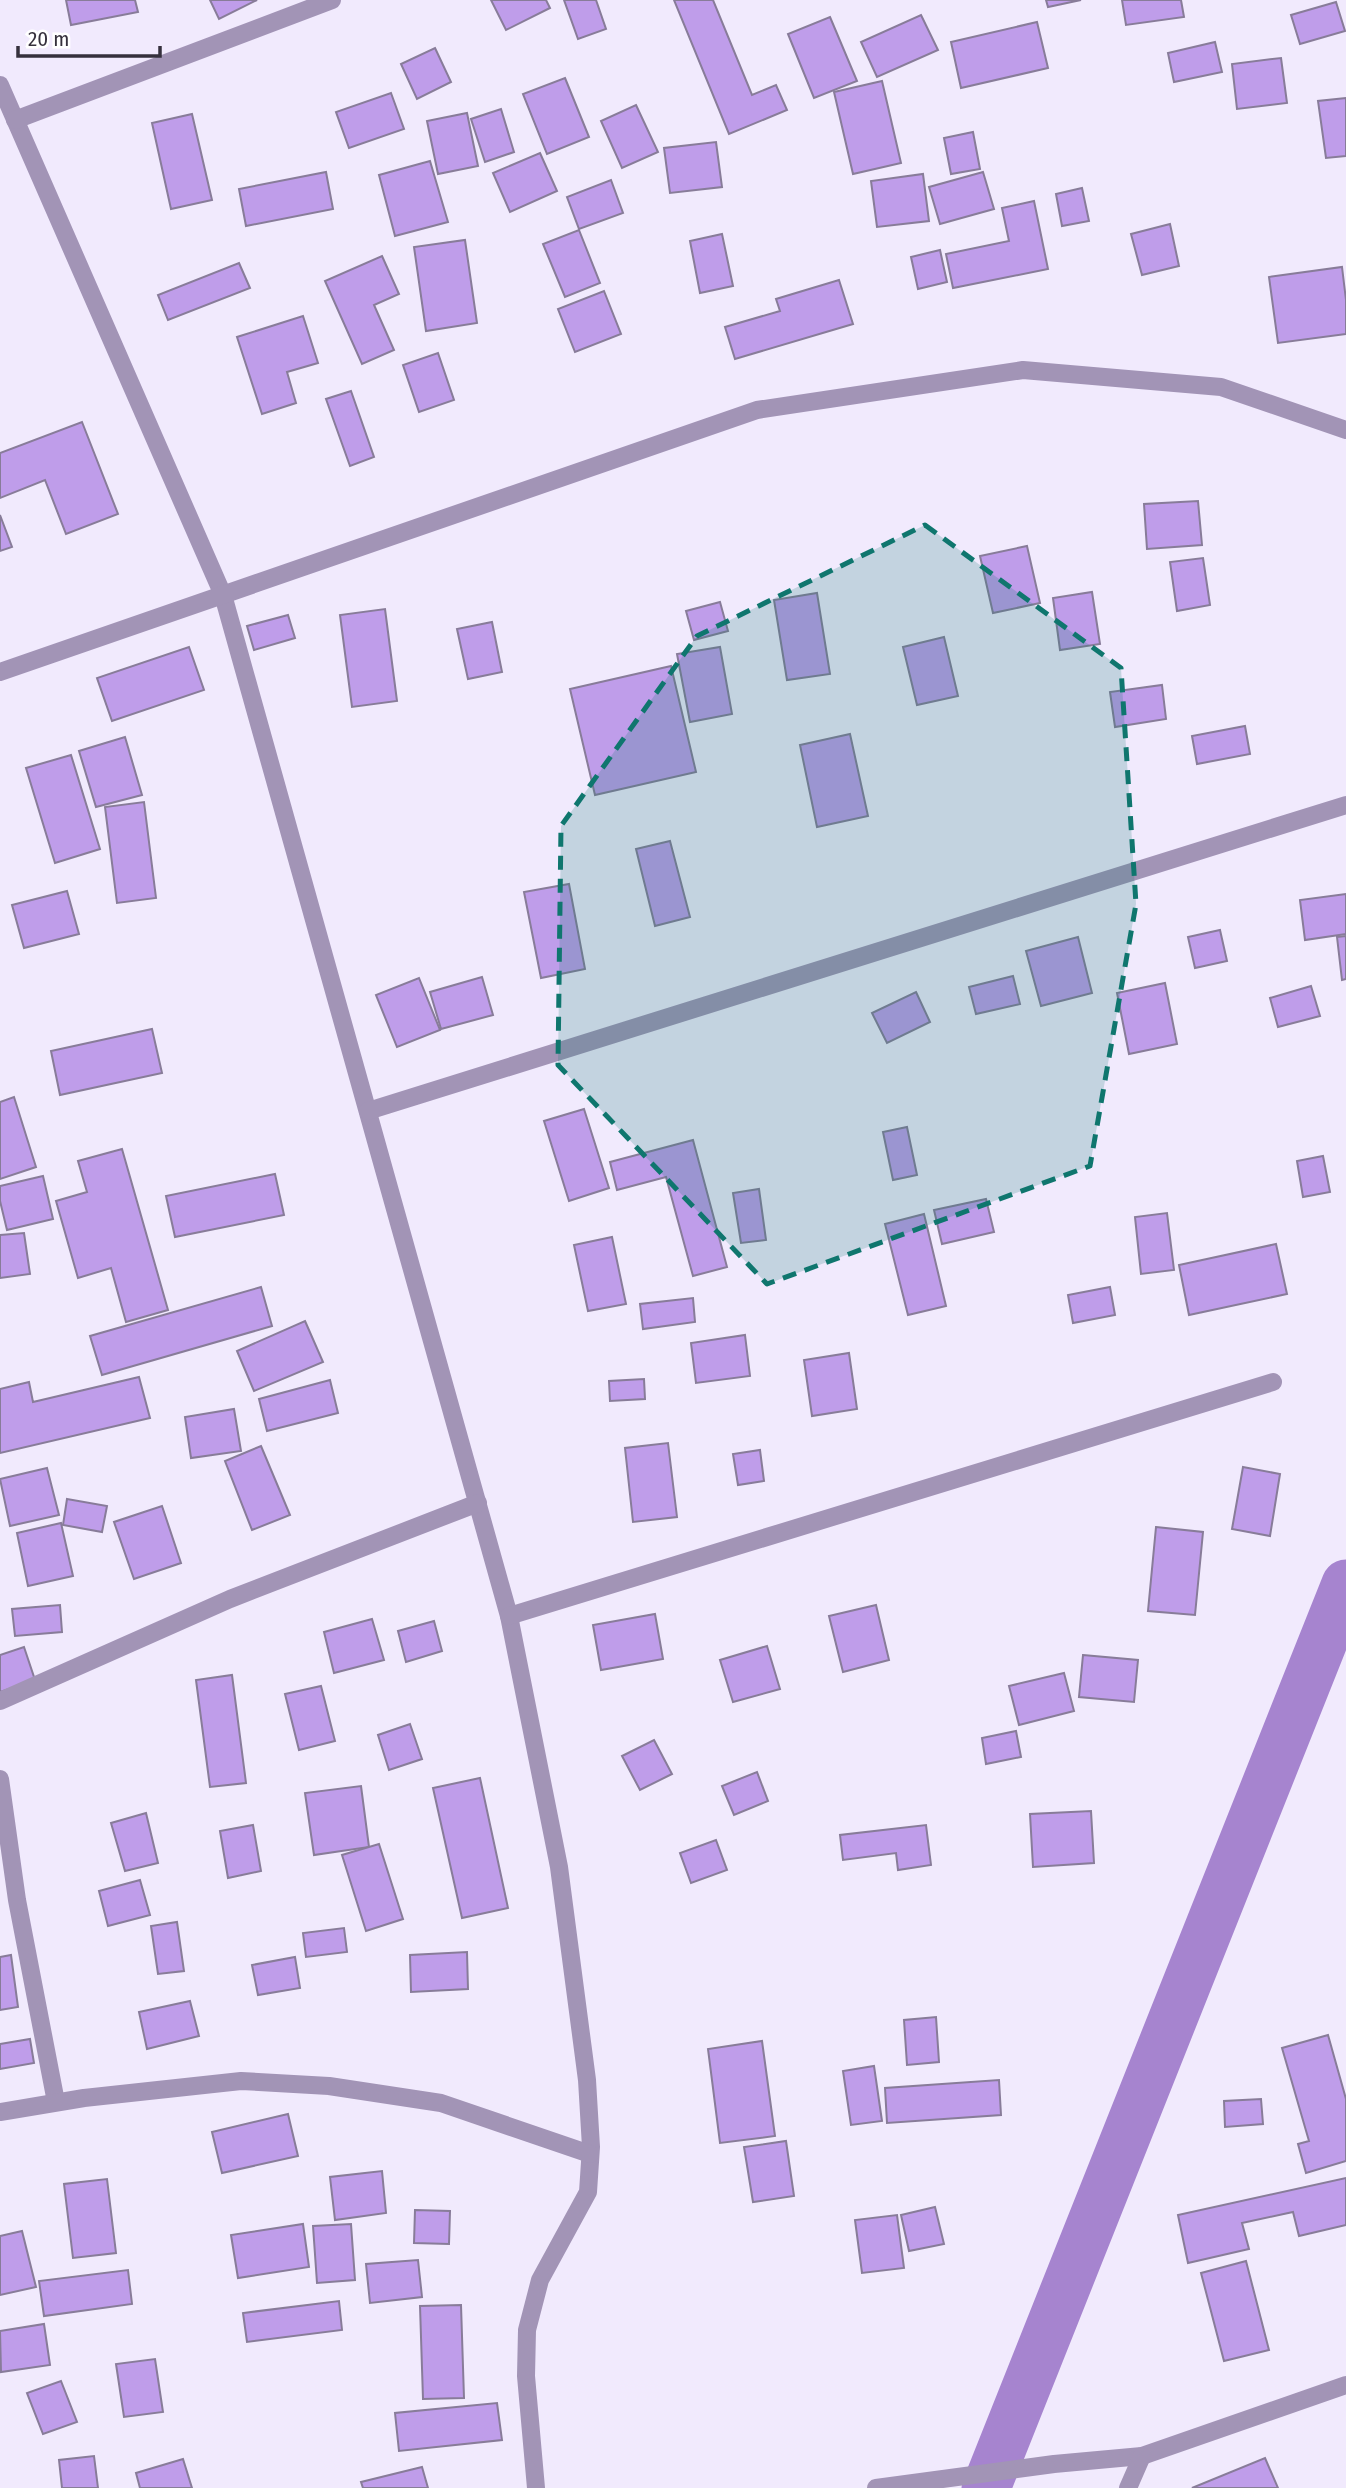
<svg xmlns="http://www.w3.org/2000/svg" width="1346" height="2488" viewBox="0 0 1346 2488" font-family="'Fira Sans Condensed',sans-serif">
  <rect width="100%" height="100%" fill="#f1eafd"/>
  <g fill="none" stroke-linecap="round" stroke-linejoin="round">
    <!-- canal -->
    <polyline stroke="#a684cf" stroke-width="49" points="986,2488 1346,1584"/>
  </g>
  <!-- building -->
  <g fill="#bf9dea" stroke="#887c99" stroke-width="2">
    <polygon points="66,0 135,0 138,12 71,25"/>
    <polygon points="210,0 257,0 219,19"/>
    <polygon points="491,0 546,0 550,8 506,30"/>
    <polygon points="564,0 596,0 606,29 578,39"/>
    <polygon points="674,0 713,0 752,95 776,85 787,110 729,134"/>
    <polygon points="1046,0 1081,0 1048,7"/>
    <polygon points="1122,0 1181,0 1184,17 1126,25"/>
    <polygon points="1336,2 1345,31 1300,44 1291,15"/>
    <polygon points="921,15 938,50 877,77 861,42"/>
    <polygon points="830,17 857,81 814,98 788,34"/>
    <polygon points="1037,22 1048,68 961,88 951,42"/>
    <polygon points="1215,42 1222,72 1174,82 1168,53"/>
    <polygon points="435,48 451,82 417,99 401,64"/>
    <polygon points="1281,58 1287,103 1237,109 1232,64"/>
    <polygon points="565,78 589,137 547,154 523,94"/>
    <polygon points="882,81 901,163 853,174 834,92"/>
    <polygon points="391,93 404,129 349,148 336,112"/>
    <polygon points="1346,98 1346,156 1326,158 1318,101"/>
    <polygon points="636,105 658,152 622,168 601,121"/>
    <polygon points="501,109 514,152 485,162 471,119"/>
    <polygon points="467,113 478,166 438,174 427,121"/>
    <polygon points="192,114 212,200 171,209 152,123"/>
    <polygon points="973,132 980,169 951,174 944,138"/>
    <polygon points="716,142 722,187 670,193 664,148"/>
    <polygon points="540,153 557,191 510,212 493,173"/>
    <polygon points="430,161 448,222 395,236 379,175"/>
    <polygon points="326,172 333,209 246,226 239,189"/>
    <polygon points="983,172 994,209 940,224 929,187"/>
    <polygon points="923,174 929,221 877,227 871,181"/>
    <polygon points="611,180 623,213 579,229 567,197"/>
    <polygon points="1082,188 1089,221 1062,226 1056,194"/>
    <polygon points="1034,201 1048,269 953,288 946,254 1009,241 1002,208"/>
    <polygon points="1170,224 1179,266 1142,275 1131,234"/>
    <polygon points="579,230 600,283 565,297 543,244"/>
    <polygon points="722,234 733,286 700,293 690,241"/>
    <polygon points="465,240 477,323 426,331 414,247"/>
    <polygon points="940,250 947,282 918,289 911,257"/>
    <polygon points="382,256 399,294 374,305 394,350 362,364 325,281"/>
    <polygon points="239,263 250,288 168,320 158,295"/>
    <polygon points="1342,267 1346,300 1346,334 1278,343 1269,277"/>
    <polygon points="839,280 853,324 735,359 725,327 780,311 776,299"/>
    <polygon points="604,291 621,334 575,352 558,309"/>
    <polygon points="303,316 318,363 287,372 296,403 262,414 237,337"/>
    <polygon points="438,353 454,400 419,412 403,365"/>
    <polygon points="351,391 374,457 350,466 326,399"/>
    <polygon points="82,422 118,514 66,534 45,480 0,498 0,453"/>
    <polygon points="1198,501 1202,545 1147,549 1144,504"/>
    <polygon points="0,515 12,547 0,551"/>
    <polygon points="1027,546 1040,603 993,613 980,556"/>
    <polygon points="1203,558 1210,605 1177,611 1170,562"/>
    <polygon points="1092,592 1100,644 1060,650 1053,598"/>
    <polygon points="817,593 830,674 787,680 774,600"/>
    <polygon points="720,602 728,631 694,640 686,611"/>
    <polygon points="385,609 397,701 352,707 340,615"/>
    <polygon points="288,615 295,638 254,650 247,626"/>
    <polygon points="492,622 502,672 468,679 457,629"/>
    <polygon points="944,637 958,696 917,705 903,647"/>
    <polygon points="189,647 204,690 112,721 97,678"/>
    <polygon points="720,647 732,714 690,722 677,654"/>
    <polygon points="671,666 696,772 595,795 570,689"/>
    <polygon points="1162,685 1166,719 1115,727 1110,692"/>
    <polygon points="1245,726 1250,754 1197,764 1192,736"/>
    <polygon points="850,734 868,816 817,827 800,745"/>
    <polygon points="125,737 142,795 96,807 79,751"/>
    <polygon points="71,755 100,849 55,863 26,768"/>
    <polygon points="144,802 156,898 117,903 105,807"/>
    <polygon points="670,841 690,917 655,926 636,849"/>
    <polygon points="569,884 585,969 541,978 524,892"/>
    <polygon points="67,891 79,934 24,948 12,905"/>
    <polygon points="1346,894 1346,934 1305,940 1300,900"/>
    <polygon points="1220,930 1227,961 1195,968 1188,937"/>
    <polygon points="1346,936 1346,979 1342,980 1337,937"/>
    <polygon points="1078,937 1092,993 1041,1006 1026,951"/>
    <polygon points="1013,976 1020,1004 976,1014 969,987"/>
    <polygon points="482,977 493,1015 441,1029 430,992"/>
    <polygon points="419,978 440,1030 397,1047 376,995"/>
    <polygon points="1165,983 1177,1044 1129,1054 1117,993"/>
    <polygon points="1311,986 1320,1016 1278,1027 1270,998"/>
    <polygon points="916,992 930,1022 887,1043 872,1013"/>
    <polygon points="152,1029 162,1073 60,1095 51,1051"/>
    <polygon points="14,1097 36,1167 0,1179 0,1102"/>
    <polygon points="584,1109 609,1188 569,1201 544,1121"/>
    <polygon points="907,1127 917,1175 893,1180 883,1132"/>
    <polygon points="693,1140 727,1267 693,1276 666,1177 617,1190 610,1162"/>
    <polygon points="122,1149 168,1310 126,1322 111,1268 78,1278 56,1201 87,1192 78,1161"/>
    <polygon points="1323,1156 1330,1192 1303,1197 1297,1161"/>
    <polygon points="275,1174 284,1215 175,1237 166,1196"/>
    <polygon points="43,1176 53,1219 7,1230 0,1201 0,1186"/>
    <polygon points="759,1189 766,1240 741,1243 733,1193"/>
    <polygon points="986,1199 994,1232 942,1244 934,1210"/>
    <polygon points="1167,1213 1174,1270 1141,1274 1135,1217"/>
    <polygon points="924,1214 946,1306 908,1315 885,1224"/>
    <polygon points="24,1233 30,1274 0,1278 0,1235"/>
    <polygon points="612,1237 626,1304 588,1311 574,1245"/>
    <polygon points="1276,1244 1287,1294 1189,1315 1179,1265"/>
    <polygon points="261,1287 272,1326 102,1375 90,1336"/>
    <polygon points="1110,1287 1115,1315 1073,1323 1068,1295"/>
    <polygon points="693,1298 695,1322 643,1329 640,1304"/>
    <polygon points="305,1321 323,1362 254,1391 237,1351"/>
    <polygon points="745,1335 750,1376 696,1383 691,1343"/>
    <polygon points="849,1353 857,1409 812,1416 804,1360"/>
    <polygon points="139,1377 150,1418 0,1453 0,1389 29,1382 33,1402"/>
    <polygon points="644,1379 645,1399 610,1401 609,1381"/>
    <polygon points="330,1380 338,1413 267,1431 259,1399"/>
    <polygon points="234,1409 241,1451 191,1458 185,1417"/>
    <polygon points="668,1443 677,1517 633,1522 625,1448"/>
    <polygon points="261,1446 290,1515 252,1530 225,1461"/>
    <polygon points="760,1450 764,1481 738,1485 733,1454"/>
    <polygon points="1243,1467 1280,1474 1270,1536 1232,1529"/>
    <polygon points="47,1468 59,1515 10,1526 0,1479"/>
    <polygon points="67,1499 107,1506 102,1532 63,1525"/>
    <polygon points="162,1506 181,1563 134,1579 114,1522"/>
    <polygon points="61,1523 73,1576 28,1586 17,1533"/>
    <polygon points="1156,1527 1203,1532 1195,1615 1148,1611"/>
    <polygon points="60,1605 62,1632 15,1636 12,1609"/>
    <polygon points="876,1605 889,1660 843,1672 829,1616"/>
    <polygon points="655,1614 663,1659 601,1670 593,1625"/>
    <polygon points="372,1619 384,1660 334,1673 324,1632"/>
    <polygon points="434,1621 442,1651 406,1662 398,1631"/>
    <polygon points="767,1646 780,1689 733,1702 720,1660"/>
    <polygon points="24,1647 35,1680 0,1692 0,1655"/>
    <polygon points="1083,1655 1138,1660 1134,1702 1079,1697"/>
    <polygon points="1064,1673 1074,1711 1019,1725 1009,1686"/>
    <polygon points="232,1675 246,1783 210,1787 196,1680"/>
    <polygon points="321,1686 335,1741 299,1750 285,1694"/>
    <polygon points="410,1724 422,1759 389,1770 378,1735"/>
    <polygon points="1016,1731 1021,1757 986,1764 982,1738"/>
    <polygon points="654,1740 672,1774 640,1790 622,1756"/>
    <polygon points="757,1772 768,1801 734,1815 722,1786"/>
    <polygon points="480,1778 508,1908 462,1918 433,1788"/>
    <polygon points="361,1786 369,1847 314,1855 305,1793"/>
    <polygon points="1091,1811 1094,1863 1033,1867 1030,1814"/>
    <polygon points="146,1813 158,1863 125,1871 111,1823"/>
    <polygon points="253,1825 261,1871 228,1878 220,1831"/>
    <polygon points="926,1825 931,1865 898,1870 896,1853 843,1860 840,1835"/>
    <polygon points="716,1840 727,1870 691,1883 680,1853"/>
    <polygon points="379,1844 403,1919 366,1931 342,1855"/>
    <polygon points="140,1880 150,1915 108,1926 99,1891"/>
    <polygon points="177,1922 184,1971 158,1974 151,1926"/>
    <polygon points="344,1928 347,1952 306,1957 303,1933"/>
    <polygon points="467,1952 468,1989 411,1992 410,1955"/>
    <polygon points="11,1955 18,2007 0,2010 0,1957"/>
    <polygon points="295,1957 300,1988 258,1995 252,1965"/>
    <polygon points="190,2001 199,2036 147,2049 139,2012"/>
    <polygon points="936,2017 939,2062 907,2065 904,2020"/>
    <polygon points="1328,2035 1346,2099 1346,2161 1306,2173 1298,2144 1309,2141 1282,2048"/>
    <polygon points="30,2039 34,2063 0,2069 0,2044"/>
    <polygon points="762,2041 775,2136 720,2143 708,2049"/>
    <polygon points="874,2066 882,2121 851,2125 843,2071"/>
    <polygon points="999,2080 1001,2115 887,2123 885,2088"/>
    <polygon points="1261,2099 1263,2124 1225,2127 1224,2101"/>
    <polygon points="288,2114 298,2156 222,2173 212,2132"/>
    <polygon points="786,2141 794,2196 753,2202 744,2147"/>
    <polygon points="382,2171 386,2213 335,2220 330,2177"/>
    <polygon points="1346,2178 1346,2225 1299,2236 1293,2212 1242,2223 1249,2249 1188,2263 1178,2215"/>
    <polygon points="107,2179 116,2253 73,2258 64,2184"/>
    <polygon points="935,2207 944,2244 909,2251 901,2215"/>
    <polygon points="415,2210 450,2211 449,2244 414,2243"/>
    <polygon points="897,2215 904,2268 862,2273 855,2220"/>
    <polygon points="303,2224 309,2267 238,2278 231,2235"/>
    <polygon points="351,2224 355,2280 317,2283 313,2226"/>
    <polygon points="22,2231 36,2287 0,2295 0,2236"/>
    <polygon points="418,2260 422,2297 370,2303 366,2264"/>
    <polygon points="1246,2261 1269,2350 1224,2361 1201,2273"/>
    <polygon points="128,2270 132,2304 44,2316 39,2281"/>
    <polygon points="339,2301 342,2330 247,2342 243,2313"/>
    <polygon points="461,2305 464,2398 423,2399 420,2306"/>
    <polygon points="44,2324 50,2365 1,2372 0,2331"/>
    <polygon points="155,2359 163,2412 124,2417 116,2364"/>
    <polygon points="61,2381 77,2422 43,2434 27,2393"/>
    <polygon points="497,2403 502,2440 399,2451 395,2413"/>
    <polygon points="94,2456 98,2488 62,2488 59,2460"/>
    <polygon points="1265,2458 1278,2488 1192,2488"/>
    <polygon points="183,2459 192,2488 140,2488 136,2473"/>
    <polygon points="422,2467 428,2488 363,2488 361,2482"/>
  </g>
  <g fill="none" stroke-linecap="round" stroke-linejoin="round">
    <!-- minor -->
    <g stroke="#a294b6" stroke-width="18">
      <polyline points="0,85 223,595 509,1616 559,1867 587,2080 591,2147 588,2192 540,2280 527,2330 526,2376 536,2488"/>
      <polyline points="15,120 332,0"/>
      <polyline points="368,1111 1346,805"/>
      <polyline points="509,1616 1273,1382"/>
      <polyline points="0,1701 230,1599 478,1503"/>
      <polyline points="0,1779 17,1900 56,2102"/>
      <polyline points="0,2112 84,2098 241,2081 329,2086 441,2103 590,2154"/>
      <polyline points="876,2488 1054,2464 1142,2456 1346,2385"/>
      <polyline points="1128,2488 1142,2456"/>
    </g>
    <!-- tertiary -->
    <polyline stroke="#a294b6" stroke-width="18" points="0,672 757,410 1023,370 1221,387 1346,430"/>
  </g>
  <!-- marked area -->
  <path fill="#0f766e" fill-opacity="0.2" stroke="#0f766e" stroke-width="5" stroke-dasharray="14 9" stroke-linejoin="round" d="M925 525 1121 668 1136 904 1090 1166 767 1284 558 1065 561 826 697 636Z"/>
  <!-- scale -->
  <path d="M18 46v10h142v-10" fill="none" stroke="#35303c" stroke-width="3.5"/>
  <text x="28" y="46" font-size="21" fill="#35303c" stroke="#ffffff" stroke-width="5" paint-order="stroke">20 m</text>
</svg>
